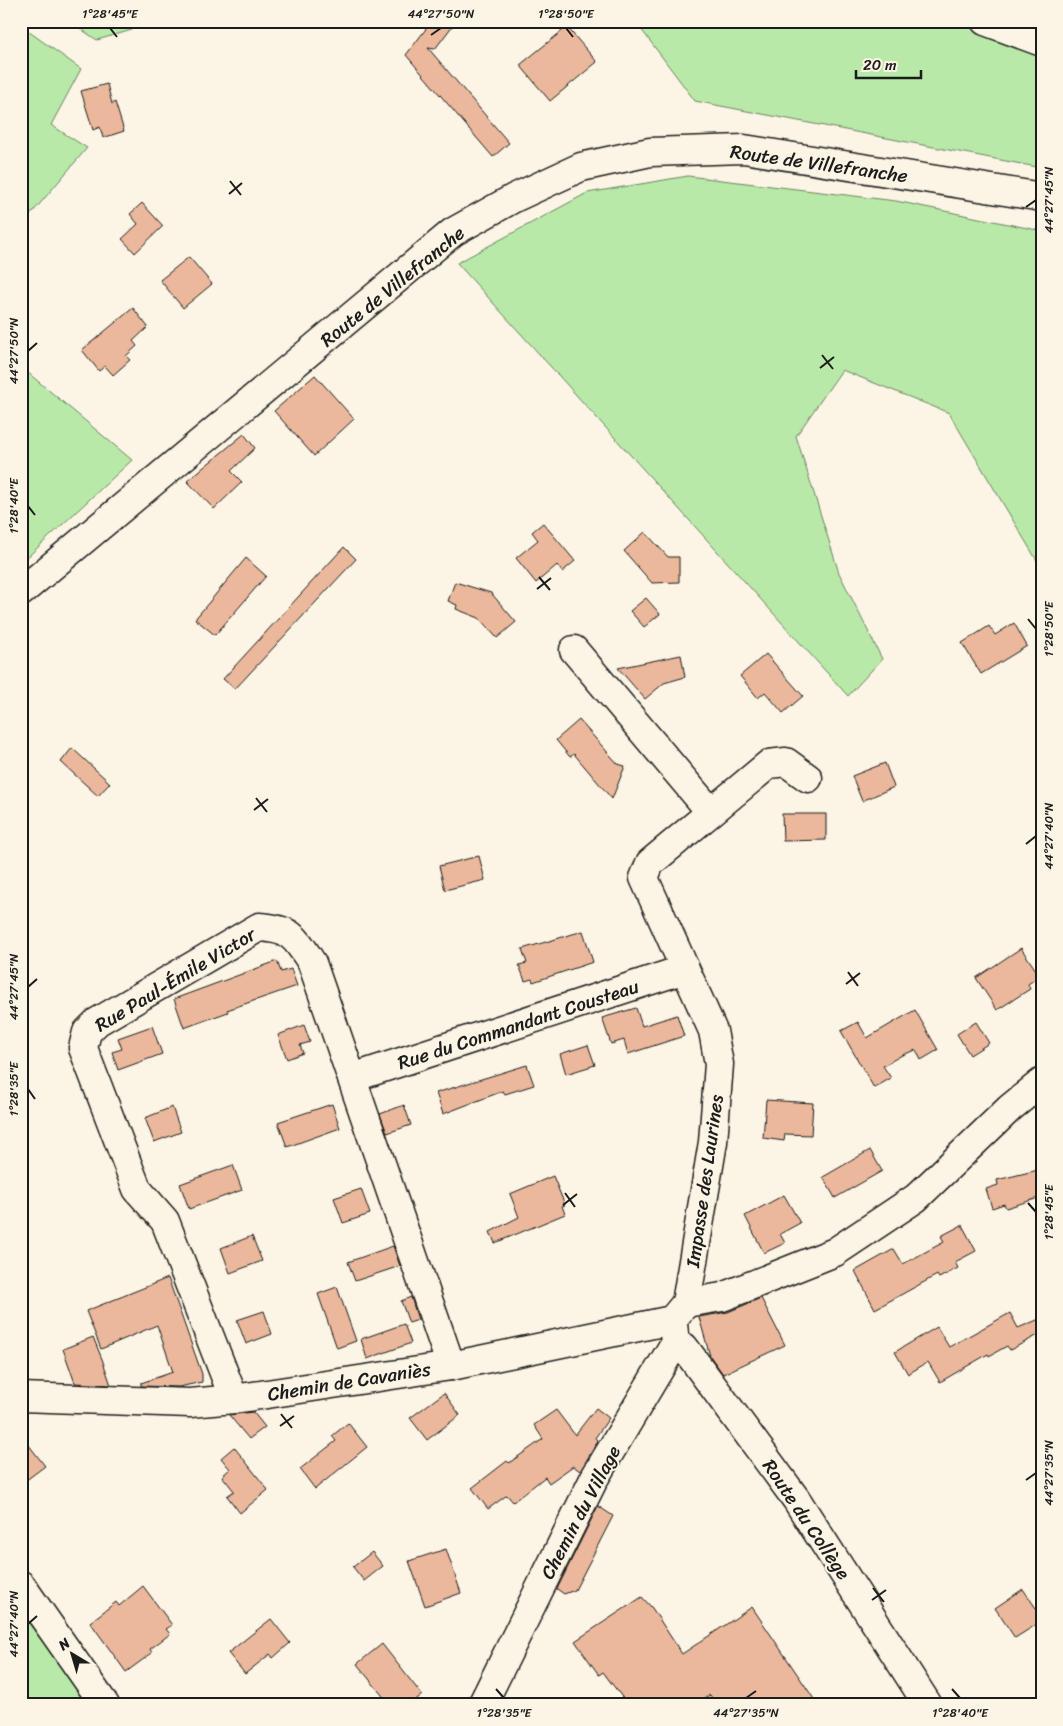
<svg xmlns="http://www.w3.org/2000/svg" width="1063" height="1726" viewBox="0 0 1063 1726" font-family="Sriracha,sans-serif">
  <rect width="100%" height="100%" fill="#fcf5e5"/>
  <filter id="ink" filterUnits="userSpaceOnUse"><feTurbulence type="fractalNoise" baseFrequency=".02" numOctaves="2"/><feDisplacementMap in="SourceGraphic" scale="10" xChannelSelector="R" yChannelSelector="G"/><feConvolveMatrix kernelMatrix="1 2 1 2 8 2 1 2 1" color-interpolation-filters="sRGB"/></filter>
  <g filter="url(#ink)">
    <!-- green -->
    <g fill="#b9e9a8" stroke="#6a8262">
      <polygon points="69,21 136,21 132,30 97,40"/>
      <polygon points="635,21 968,21 1042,50 1042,168 695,101"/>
      <polygon points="21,26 81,69 51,125 87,148 21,226"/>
      <polygon points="688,176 896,201 1042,231 1042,569 949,413 842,370 796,436 839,573 882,659 848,696 457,263 587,193"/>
      <polygon points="21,367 132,460 21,563"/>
      <polygon points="21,1613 91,1705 21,1705"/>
    </g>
    <!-- building -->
    <g fill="#ebb89c" stroke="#1c1c1c">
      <polygon points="432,21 456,21 435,49 428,48 509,143 493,157 406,55"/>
      <polygon points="567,27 597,62 550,101 520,65"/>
      <polygon points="107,84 112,104 115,102 124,131 103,138 100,127 93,130 81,91"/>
      <polygon points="142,203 163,226 135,253 122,239 138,224 130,214"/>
      <polygon points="189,257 212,284 183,308 160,280"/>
      <polygon points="133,308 148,327 133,341 137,346 126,356 130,360 113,375 105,366 99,371 82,350"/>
      <polygon points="315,375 354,419 314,456 274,411"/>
      <polygon points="244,434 255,448 231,471 242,482 214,509 187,481"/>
      <polygon points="543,523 575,561 562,572 557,565 536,583 516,558 538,540 532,532"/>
      <polygon points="645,532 668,557 679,557 679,582 652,583 624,551"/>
      <polygon points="344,547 356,559 235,689 223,679"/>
      <polygon points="246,558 266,576 215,635 195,619"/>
      <polygon points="455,582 491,593 516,622 497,638 479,618 456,609 457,605 448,601"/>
      <polygon points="646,598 660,614 644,627 630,611"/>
      <polygon points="1014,623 1027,646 981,674 962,643 989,626 995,635"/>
      <polygon points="766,654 803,696 783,713 765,692 758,698 740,676"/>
      <polygon points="681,655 685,677 664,683 645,699 618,668"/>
      <polygon points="579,720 618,764 625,766 612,799 574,754 570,757 556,740"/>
      <polygon points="72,748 110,783 98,796 61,762"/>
      <polygon points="885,763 894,787 862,801 852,776"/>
      <polygon points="782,814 826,814 826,840 783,841"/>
      <polygon points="479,856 485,880 445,890 439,866"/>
      <polygon points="583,931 593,962 533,982 532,979 525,981 519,965 527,963 522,949"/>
      <polygon points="1021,948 1040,976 1028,984 1030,989 997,1010 976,978"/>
      <polygon points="277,961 281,972 291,969 297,986 227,1010 228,1012 184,1028 174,999"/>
      <polygon points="636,1008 642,1026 677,1015 684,1036 628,1054 624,1040 611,1044 602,1018"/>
      <polygon points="915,1010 938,1050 921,1060 916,1050 902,1055 883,1066 891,1078 874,1088 841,1031 858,1022 867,1038"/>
      <polygon points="976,1022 989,1043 970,1055 957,1034"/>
      <polygon points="304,1025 310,1042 300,1045 303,1053 287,1059 278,1035"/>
      <polygon points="152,1026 162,1054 118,1070 112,1052 122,1049 118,1038"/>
      <polygon points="588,1045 595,1065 566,1074 560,1054"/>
      <polygon points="527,1065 534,1085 505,1094 503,1091 443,1114 436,1093"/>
      <polygon points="766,1100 813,1103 811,1135 785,1134 784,1141 763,1138"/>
      <polygon points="332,1104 340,1128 287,1147 278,1122"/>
      <polygon points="404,1105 411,1125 387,1133 380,1114"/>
      <polygon points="172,1107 181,1132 154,1142 145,1118"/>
      <polygon points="870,1150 882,1171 835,1198 823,1177"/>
      <polygon points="233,1165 242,1190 189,1209 180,1184"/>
      <polygon points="1042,1169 1042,1197 1006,1208 1004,1204 992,1208 986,1189 998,1185 997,1180"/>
      <polygon points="553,1176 565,1205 562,1206 565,1214 495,1243 490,1232 519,1217 510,1194"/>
      <polygon points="361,1189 370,1214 343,1223 334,1198"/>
      <polygon points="784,1195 800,1223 780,1234 785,1243 764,1253 745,1216"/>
      <polygon points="962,1225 976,1251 955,1262 958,1268 939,1278 937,1275 875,1309 855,1271 894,1249 903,1264 944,1242 941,1236"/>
      <polygon points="252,1236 262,1261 230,1273 221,1248"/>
      <polygon points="393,1246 400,1266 355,1281 348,1262"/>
      <polygon points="168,1278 202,1374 202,1382 179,1387 141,1386 141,1383 173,1372 157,1325 101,1349 86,1311"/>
      <polygon points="337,1287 356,1341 337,1348 318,1294"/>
      <polygon points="411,1297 418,1320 409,1323 401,1301"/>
      <polygon points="761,1298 785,1345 723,1374 710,1356 699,1317 728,1312"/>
      <polygon points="264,1311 272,1334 246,1344 237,1320"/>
      <polygon points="1010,1313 1018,1328 1042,1318 1042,1333 1010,1350 1007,1346 989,1356 988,1354 940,1382 928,1362 908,1374 895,1352 937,1327 949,1347"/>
      <polygon points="404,1324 411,1343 367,1359 361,1339"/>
      <polygon points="93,1337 102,1359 111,1385 75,1383 63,1349"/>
      <polygon points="444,1393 460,1415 427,1440 410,1418"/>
      <polygon points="596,1408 609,1418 595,1438 598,1441 580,1471 573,1466 549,1483 545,1477 513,1502 507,1495 488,1509 472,1488 507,1461 509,1463 543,1439 534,1425 556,1410 575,1435"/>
      <polygon points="253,1412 265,1427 249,1439 229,1415"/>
      <polygon points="348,1423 367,1447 315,1489 300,1469 336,1441 332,1436"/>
      <polygon points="21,1435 45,1466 21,1484"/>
      <polygon points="234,1447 268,1490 240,1513 227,1496 234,1491 222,1476 230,1469 221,1458"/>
      <polygon points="598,1506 613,1516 575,1590 564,1594 557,1589"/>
      <polygon points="446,1549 461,1593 425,1606 409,1561"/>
      <polygon points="372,1552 383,1566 364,1581 353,1567"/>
      <polygon points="143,1586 172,1625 166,1629 170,1634 150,1649 152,1653 126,1672 90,1622 116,1602 119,1606"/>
      <polygon points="1023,1589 1042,1617 1042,1621 1015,1638 995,1608"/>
      <polygon points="642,1597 652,1608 682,1654 752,1607 818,1705 717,1705 710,1695 693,1705 628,1705 603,1672 599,1675 575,1641"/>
      <polygon points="271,1619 290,1643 273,1658 270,1654 245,1674 228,1653"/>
      <polygon points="382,1644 422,1695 409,1705 390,1705 357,1664"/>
    </g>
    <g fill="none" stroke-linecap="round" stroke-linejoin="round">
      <defs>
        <g id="minor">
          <polyline points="985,21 1042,42"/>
          <polyline points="574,650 710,811"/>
          <polyline points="352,1078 685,969"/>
          <polyline points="686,1303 722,1297 835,1252 916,1198 1010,1108 1042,1082"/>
          <polyline points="672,1320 686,1303 713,1142 719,1064 713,1031 644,878 650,863 769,764 786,762 808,778"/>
          <polyline points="675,1343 684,1347 796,1499 928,1705"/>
          <polyline points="21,1397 190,1403 234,1399 451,1366 672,1320"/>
          <path d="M234 1399 165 1221 137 1189 83 1048 87 1032 97 1022 259 927C292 929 295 937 312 963L451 1366"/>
          <polyline points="21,1585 105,1705"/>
          <polyline points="482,1705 595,1477 675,1343 673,1324"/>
        </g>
        <polyline id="major" points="21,592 453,232 514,198 581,167 650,152 744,149 1042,197"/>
      </defs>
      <!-- minor casing -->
      <use href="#minor" stroke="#1c1c1c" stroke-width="31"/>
      <!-- major casing -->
      <use href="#major" stroke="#1c1c1c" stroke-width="31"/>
      <!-- minor -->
      <use href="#minor" stroke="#fcf5e5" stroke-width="28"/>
      <!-- major -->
      <use href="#major" stroke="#fcf5e5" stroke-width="28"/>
    </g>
  </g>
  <!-- ticks -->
  <path fill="none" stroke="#1c1c1c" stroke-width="2" d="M110 28 117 37M566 28 573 37M431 35 441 28M230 181 241 195M229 194 242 183M1026 207 1036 200M28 351 37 343M822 355 833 369M820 368 834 357M28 506 35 515M539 577 550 590M537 589 551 578M1028 619 1036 629M256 798 267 812M254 810 268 799M1026 844 1036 836M848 972 858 986M846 984 860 973M28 987 37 979M28 1089 35 1099M565 1193 575 1207M1028 1203 1036 1212M563 1205 577 1194M281 1414 292 1428M280 1426 294 1416M1026 1480 1036 1473M873 1588 884 1602M872 1600 886 1590M28 1624 37 1616M496 1689 504 1698M952 1689 960 1698M746 1698 756 1691"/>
  <g text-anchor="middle" stroke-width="4" stroke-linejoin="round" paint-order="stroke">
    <!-- street labels -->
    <g font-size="19" fill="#1c1c1c" stroke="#fcf5e5">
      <text transform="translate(819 163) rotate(8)" y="7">Route de Villefranche</text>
      <text transform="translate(392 286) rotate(-39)" y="7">Route de Villefranche</text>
      <text transform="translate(175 979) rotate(-31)" y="7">Rue Paul-Émile Victor</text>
      <text transform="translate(518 1024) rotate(-18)" y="7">Rue du Commandant Cousteau</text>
      <text transform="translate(704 1181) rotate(-82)" y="7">Impasse des Laurines</text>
      <text transform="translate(349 1381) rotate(-9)" y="7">Chemin de Cavaniès</text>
      <text transform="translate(580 1512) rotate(-62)" y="7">Chemin du Village</text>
      <text transform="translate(807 1519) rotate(56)" y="7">Route du Collège</text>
    </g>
  </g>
  <!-- margin -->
  <rect width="1063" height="1726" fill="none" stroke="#fcf5e5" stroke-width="55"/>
  <!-- north arrow -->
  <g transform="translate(72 1654) rotate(322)" stroke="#fcf5e5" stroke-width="4" paint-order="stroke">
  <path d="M0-4L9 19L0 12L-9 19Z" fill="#1c1c1c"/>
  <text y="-8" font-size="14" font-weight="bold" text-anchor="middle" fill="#1c1c1c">N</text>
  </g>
  <!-- scale -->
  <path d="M856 70v8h65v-8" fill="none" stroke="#1c1c1c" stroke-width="2.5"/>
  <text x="863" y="70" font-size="15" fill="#1c1c1c" stroke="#fcf5e5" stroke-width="4" paint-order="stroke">20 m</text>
  <rect x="28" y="28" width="1008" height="1670" fill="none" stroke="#1c1c1c" stroke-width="2"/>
  <g font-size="12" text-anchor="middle" fill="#1c1c1c">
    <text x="110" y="18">1°28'45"E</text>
    <text x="441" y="18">44°27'50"N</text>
    <text x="566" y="18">1°28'50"E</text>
    <text transform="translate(1049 200) rotate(-90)" y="4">44°27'45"N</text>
    <text transform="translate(14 351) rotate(-90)" y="4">44°27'50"N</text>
    <text transform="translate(14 506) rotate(-90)" y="4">1°28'40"E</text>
    <text transform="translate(1049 629) rotate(-90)" y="4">1°28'50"E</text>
    <text transform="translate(1049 836) rotate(-90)" y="4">44°27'40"N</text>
    <text transform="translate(14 987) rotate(-90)" y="4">44°27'45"N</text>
    <text transform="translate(14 1089) rotate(-90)" y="4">1°28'35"E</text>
    <text transform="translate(1049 1212) rotate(-90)" y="4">1°28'45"E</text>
    <text transform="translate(1049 1473) rotate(-90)" y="4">44°27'35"N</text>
    <text transform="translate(14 1624) rotate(-90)" y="4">44°27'40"N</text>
    <text x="504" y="1717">1°28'35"E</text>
    <text x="746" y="1717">44°27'35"N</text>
    <text x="960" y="1717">1°28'40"E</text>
  </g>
</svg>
